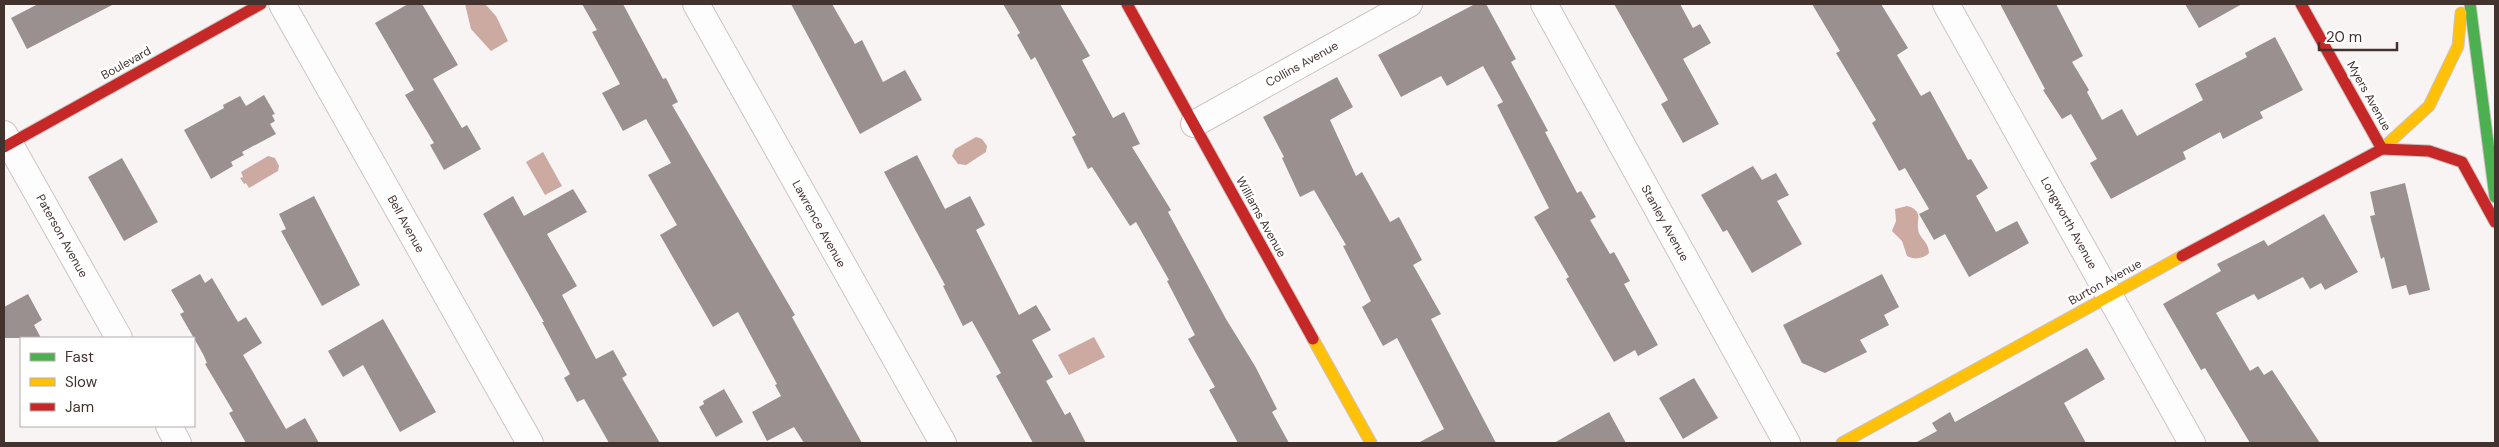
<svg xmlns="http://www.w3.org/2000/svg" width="2499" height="447" viewBox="0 0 2499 447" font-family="'DM Sans',sans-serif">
  <rect width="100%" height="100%" fill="#f9f4f4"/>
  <!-- water -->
  <g fill="#ccaaa1">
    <polygon points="465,4 485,4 496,16 508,41 491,51 471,29"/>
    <polygon points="976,137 982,139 987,146 986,152 966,165 958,164 952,156 955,149"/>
    <polygon points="543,152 562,186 545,195 526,162"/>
    <polygon points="268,156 275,158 279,166 278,171 249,188 246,183 244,184 240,178 243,177 241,172"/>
    <path d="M1907 206C1911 207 1914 208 1917 212 1920 217 1917 222 1918 228 1918 238 1929 241 1929 253 1923 259 1914 260 1907 256L1902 241 1892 231 1896 221 1895 209Z"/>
    <polygon points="1094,337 1105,357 1069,375 1058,355"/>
  </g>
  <!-- building -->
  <g fill="#99908f">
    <polygon points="38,4 114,4 27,49 11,18"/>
    <polygon points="408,4 422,4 458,65 433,79 462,128 467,125 481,149 444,170 430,145 434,143 405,95 414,90 375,23"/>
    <polygon points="582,4 623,4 663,79 666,78 678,102 672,105 785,298 795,315 792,317 862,443 804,443 794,427 767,441 752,412 781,396 775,385 777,384 738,312 713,327 660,235 677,225 648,175 671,163 646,119 623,131 602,93 620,84 592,32 597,30"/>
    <polygon points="791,4 832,4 855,44 862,40 883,82 905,70 922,100 860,134"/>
    <polygon points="1003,4 1060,4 1090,56 1082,60 1113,118 1124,112 1140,144 1132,147 1171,210 1168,212 1226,319 1255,366 1277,409 1272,412 1289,443 1238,443 1209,390 1215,387 1188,339 1195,335 1167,281 1169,280 1136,222 1130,226 1092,167 1088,169 1072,137 1076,135 1035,57 1031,60 1017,35 1020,33"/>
    <polygon points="1475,4 1486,4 1516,59 1511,62 1548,131 1545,132 1577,193 1581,191 1596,217 1590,220 1610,254 1614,252 1630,281 1624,284 1658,345 1638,356 1635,350 1614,362 1566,279 1569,277 1534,217 1549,208 1497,105 1503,102 1483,66 1447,86 1441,76 1401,97 1378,55"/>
    <polygon points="1614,4 1680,4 1693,28 1700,24 1711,43 1683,59 1719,124 1683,143 1661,104 1668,100"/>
    <polygon points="1812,4 1881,4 1908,48 1897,55 1921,96 1930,91 1968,160 1971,159 1988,188 1976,196 1996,232 2017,221 2029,243 1969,277 1945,234 1934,240 1919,214 1929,209 1905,168 1899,171 1872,123 1876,120 1836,53 1840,51"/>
    <polygon points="2000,4 2056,4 2083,56 2072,62 2089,90 2087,92 2102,120 2122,109 2137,136 2203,100 2195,84 2247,57 2245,53 2275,37 2303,90 2260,112 2263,118 2223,139 2220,132 2183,152 2186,159 2111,199 2090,163 2097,159 2071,114 2062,119 2043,90 2045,89"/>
    <polygon points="2185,4 2242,4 2199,28"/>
    <polygon points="1337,77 1353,107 1330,120 1356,176 1362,172 1390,222 1399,217 1422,260 1413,265 1441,314 1431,319 1496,443 1418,443 1444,429 1397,338 1383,346 1362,307 1371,301 1343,246 1346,245 1314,190 1300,197 1282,158 1284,157 1263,117"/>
    <polygon points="264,95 275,114 272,115 275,121 270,124 276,134 242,152 244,155 231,162 233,166 211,179 184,130 224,108 223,105 240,96 246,106"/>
    <polygon points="917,155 945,209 970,196 985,225 976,230 1019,315 1036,305 1051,330 1032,340 1053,377 1046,381 1065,415 1070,412 1086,443 1033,443 996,376 1001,373 972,321 963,326 943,286 945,285 884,172"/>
    <polygon points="122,158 158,222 124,241 88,177"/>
    <polygon points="1753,166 1762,180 1776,173 1789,195 1777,201 1802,244 1752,273 1727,230 1723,232 1701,195"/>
    <polygon points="2405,183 2430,290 2409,295 2406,285 2392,289 2384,257 2381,259 2370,216 2375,215 2370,192"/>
    <polygon points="573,189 587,212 547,234 577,286 562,295 596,359 613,350 627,375 622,378 660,443 609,443 584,399 577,402 564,378 570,374 542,322 544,322 483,214 513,196 524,216"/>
    <polygon points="314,196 360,285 322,306 281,231 286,229 279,214"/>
    <polygon points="2324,214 2358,272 2325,290 2321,283 2310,289 2303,277 2258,300 2254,294 2216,313 2250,371 2258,366 2264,375 2272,370 2320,443 2250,443 2205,368 2201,370 2163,304 2221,271 2217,264 2264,240 2268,246"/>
    <polygon points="200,274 205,283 212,278 238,322 246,317 262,343 243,355 286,429 305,418 319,443 246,443 229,413 233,411 205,364 207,363 203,354 180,314 184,312 171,290"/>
    <polygon points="1882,274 1899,307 1884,315 1889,325 1860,340 1867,352 1825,373 1802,363 1783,325"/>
    <polygon points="28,294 42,320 34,325 41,338 4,338 4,307"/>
    <polygon points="383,319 436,412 400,432 363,365 343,377 328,351"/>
    <polygon points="2087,348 2105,379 2064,403 2086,443 1915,443 1937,431 1932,423 1950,412 1955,422"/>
    <polygon points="1694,378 1718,418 1683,439 1659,398"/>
    <polygon points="724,389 743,422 716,437 699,407 704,404 703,401"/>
    <polygon points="1609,412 1626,443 1554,443"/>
  </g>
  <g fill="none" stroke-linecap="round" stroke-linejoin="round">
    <defs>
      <g id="street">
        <polyline points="282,4 530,443"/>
        <polyline points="696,4 943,443"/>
        <polyline points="1544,4 1787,443"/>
        <polyline points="1946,4 2192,443"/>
        <polyline points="1194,124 1409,4"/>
        <polyline points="4,134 119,338"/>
        <polyline points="169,426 178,443"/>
      </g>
      <polyline id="fast" points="2470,4 2495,197"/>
      <g id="slow">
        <polyline points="2382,149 2429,106 2458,46 2461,13"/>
        <polyline points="1313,339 1371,443"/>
        <polyline points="1842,443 2182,256"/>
      </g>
      <g id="jam">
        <polyline points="1127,4 1313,339"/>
        <polyline points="4,147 261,4"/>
        <polyline points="2382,149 2429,151 2462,162 2495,222"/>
        <polyline points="2182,256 2382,149 2301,4"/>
      </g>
    </defs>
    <!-- street casing -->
    <use href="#street" stroke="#cdc4c2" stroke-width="28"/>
    <!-- fast casing -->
    <use href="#fast" stroke="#cdc4c2" stroke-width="13"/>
    <!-- slow casing -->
    <use href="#slow" stroke="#cdc4c2" stroke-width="13"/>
    <!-- jam casing -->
    <use href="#jam" stroke="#cdc4c2" stroke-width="13"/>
    <!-- street -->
    <use href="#street" stroke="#fefdfd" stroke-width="26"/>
    <!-- fast -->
    <use href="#fast" stroke="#4caf50" stroke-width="11"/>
    <!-- slow -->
    <use href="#slow" stroke="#ffc107" stroke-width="11"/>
    <!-- jam -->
    <use href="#jam" stroke="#c62828" stroke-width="11"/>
  </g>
  <g text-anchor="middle" stroke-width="5" stroke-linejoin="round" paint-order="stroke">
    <!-- street labels -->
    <g font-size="12" fill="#43332f" stroke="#fff">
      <text transform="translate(126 63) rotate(-29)" y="4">Boulevard</text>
      <text transform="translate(1302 64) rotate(-29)" y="4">Collins Avenue</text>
      <text transform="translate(2369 96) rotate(61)" y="4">Myers Avenue</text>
      <text transform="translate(1261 217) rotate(61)" y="4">Williams Avenue</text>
      <text transform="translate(1665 223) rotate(61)" y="4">Stanley Avenue</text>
      <text transform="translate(2069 223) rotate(61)" y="4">Longworth Avenue</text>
      <text transform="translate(406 224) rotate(61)" y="4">Bell Avenue</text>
      <text transform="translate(819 224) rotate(61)" y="4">Lawrence Avenue</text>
      <text transform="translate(62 236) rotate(61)" y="4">Paterson Avenue</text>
      <text transform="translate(2105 282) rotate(-29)" y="4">Burton Avenue</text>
    </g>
  </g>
  <!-- border -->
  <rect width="2499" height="447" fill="none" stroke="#43332f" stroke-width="10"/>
  <!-- legend -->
  <rect x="20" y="337" width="175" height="90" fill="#ffffff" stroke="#b4adac"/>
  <rect x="30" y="353" width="25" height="8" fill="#4caf50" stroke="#b4adac"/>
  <text x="65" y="362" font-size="15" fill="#43332f">Fast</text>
  <rect x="30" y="378" width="25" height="8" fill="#ffc107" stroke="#b4adac"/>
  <text x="65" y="387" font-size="15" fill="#43332f">Slow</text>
  <rect x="30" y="403" width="25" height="8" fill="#c62828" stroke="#b4adac"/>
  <text x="65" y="412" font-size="15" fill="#43332f">Jam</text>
  <!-- scale -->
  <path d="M2319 42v8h78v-8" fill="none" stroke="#43332f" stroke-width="2.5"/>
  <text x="2326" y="42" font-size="15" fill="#43332f" stroke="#ffffff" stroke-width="4" paint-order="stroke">20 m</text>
</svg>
